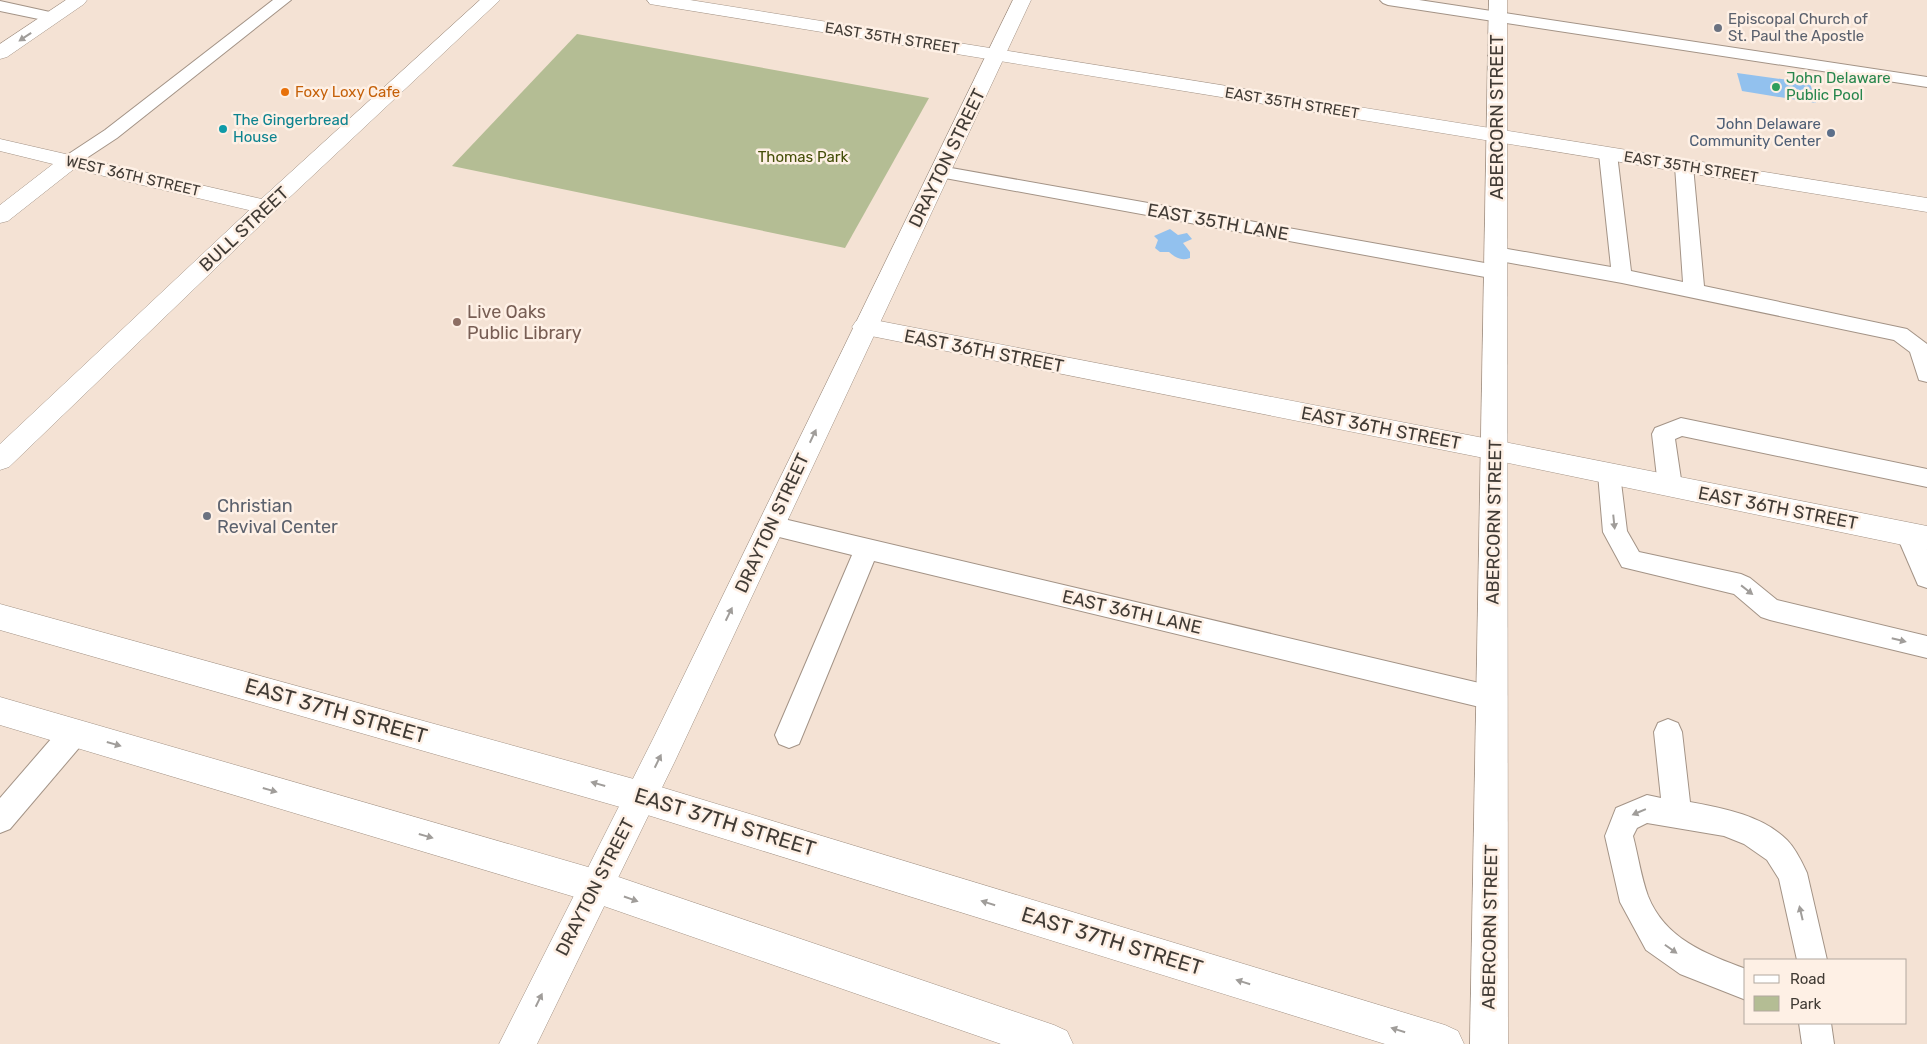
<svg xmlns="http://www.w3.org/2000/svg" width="1927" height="1044" viewBox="0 0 1927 1044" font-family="Rubik,sans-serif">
  <rect width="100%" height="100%" fill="#f4e2d4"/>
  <!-- green -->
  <polygon fill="#b4bd94" points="577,34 929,98 845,248 452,166"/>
  <!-- water -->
  <g fill="#92c1ee">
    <polygon points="1737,73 1810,83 1816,103 1742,91"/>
    <path d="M1170 229 1178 235 1187 233 1192 239 1183 243 1190 252V258C1181 261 1176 258 1169 252H1160L1155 248 1158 240 1154 236Z"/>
  </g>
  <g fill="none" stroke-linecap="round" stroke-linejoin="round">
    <defs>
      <g id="service">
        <polygon points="273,0 291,0 117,138 76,165 70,167 64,165 61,161 64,157 105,130"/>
        <polygon points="1380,0 1419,0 1927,77 1927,87 1388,5 1383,3"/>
        <polygon points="0,1 59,14 61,17 59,20 53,22 0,11"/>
        <polygon points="1608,148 1614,150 1617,154 1631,271 1683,282 1675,166 1678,162 1684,160 1690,162 1693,166 1704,286 1907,329 1927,344 1927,382 1919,380 1910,352 1894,340 1622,283 1489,259 1486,254 1489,249 1496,247 1611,267 1599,154 1602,150"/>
        <polygon points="940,166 1496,265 1503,267 1506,272 1503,277 1496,279 934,176 931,172 934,168"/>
        <polygon points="1681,418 1927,469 1927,487 1682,436 1675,439 1682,486 1678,493 1670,495 1662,493 1658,486 1652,434 1655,428"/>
        <polygon points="1609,465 1617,468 1620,474 1627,531 1639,552 1741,574 1750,578 1777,600 1927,636 1927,658 1770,620 1761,617 1734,594 1622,567 1603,532 1598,474 1601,468"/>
        <polygon points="771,516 1492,686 1501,689 1505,698 1501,707 1492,710 874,561 799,744 789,748 779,744 775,735 852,555 763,533 759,526 763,519"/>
        <polygon points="1908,524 1916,527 1927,550 1927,588 1918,585 1896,534 1900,527"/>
        <path d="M1668 719 1678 723 1682 732 1690 802C1722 808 1762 815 1787 840 1795 848 1802 862 1807 873L1827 960H1797L1779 879 1767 860 1744 844 1724 836 1647 823 1637 828 1633 836C1638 855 1641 877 1648 896 1665 939 1706 954 1746 969V1000L1680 974 1646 950 1620 902 1605 836 1616 808 1647 795 1661 798 1654 732 1658 723Z"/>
        <polygon points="74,720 84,724 88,733 84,742 10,829 0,833 0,798 64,724"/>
        <polygon points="1799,1023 1831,1023 1834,1044 1802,1044"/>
      </g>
      <g id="minor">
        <polygon points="647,0 690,0 1927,198 1927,212 656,5 650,4"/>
        <polygon points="0,139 266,200 274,202 277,207 274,212 266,214 74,169 8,221 0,223 0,205 53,164 0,151"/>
        <polygon points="864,318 1494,440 1927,526 1927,550 1494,460 856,333 852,327 856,321"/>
      </g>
      <polygon id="tertiary" points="480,0 500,0 274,212 9,467 0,470 0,444 258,202"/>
      <g id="secondary">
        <polygon points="66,0 87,0 84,4 7,57 0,59 0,44"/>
        <polygon points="1013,0 1031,0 675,761 537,1044 499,1044 653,739"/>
        <polygon points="1489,0 1507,0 1508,1044 1470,1044"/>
      </g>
      <g id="primary">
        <polygon points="0,604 641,781 1445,1025 1458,1031 1464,1044 1385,1044 641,813 0,630"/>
        <polygon points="0,697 595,869 1054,1025 1067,1031 1073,1044 1001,1044 595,903 0,725"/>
      </g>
    </defs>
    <!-- service casing -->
    <use href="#service" stroke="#a39386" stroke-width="2"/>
    <!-- minor casing -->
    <use href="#minor" stroke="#a39386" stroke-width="1"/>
    <!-- tertiary casing -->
    <use href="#tertiary" stroke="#a39386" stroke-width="1"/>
    <!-- secondary casing -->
    <use href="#secondary" stroke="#a39386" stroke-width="1"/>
    <!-- primary casing -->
    <use href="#primary" stroke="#a39386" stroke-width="1"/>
    <!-- service -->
    <use href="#service" fill="#fff" fill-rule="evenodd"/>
    <!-- minor -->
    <use href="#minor" fill="#fff" fill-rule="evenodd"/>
    <!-- tertiary -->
    <use href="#tertiary" fill="#fff" fill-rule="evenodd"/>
    <!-- secondary -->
    <use href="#secondary" fill="#fff" fill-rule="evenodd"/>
    <!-- primary -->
    <use href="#primary" fill="#fff" fill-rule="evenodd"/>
  </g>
  <!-- one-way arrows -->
  <defs><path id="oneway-solid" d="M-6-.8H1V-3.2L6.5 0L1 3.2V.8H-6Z" transform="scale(1.25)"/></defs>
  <g fill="#a09d9a">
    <use href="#oneway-solid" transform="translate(25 37) rotate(146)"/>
    <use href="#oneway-solid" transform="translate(813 436) rotate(-65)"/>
    <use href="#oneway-solid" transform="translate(1614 522) rotate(84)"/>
    <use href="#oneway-solid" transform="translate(1747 590) rotate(38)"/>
    <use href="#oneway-solid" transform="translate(729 614) rotate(-64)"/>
    <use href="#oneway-solid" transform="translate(1899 640) rotate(14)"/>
    <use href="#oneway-solid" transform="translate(114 744) rotate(16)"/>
    <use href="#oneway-solid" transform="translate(658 761) rotate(-64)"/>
    <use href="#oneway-solid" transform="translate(598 784) rotate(-164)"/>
    <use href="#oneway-solid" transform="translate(270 790) rotate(16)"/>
    <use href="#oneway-solid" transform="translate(1639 812) rotate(157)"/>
    <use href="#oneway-solid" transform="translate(426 836) rotate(16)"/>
    <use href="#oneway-solid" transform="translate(631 899) rotate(19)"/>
    <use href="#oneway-solid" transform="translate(988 903) rotate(-163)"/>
    <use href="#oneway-solid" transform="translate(1801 913) rotate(-103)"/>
    <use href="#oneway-solid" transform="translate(1671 949) rotate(35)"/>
    <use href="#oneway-solid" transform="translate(1243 982) rotate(-163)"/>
    <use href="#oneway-solid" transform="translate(539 1000) rotate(-64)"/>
    <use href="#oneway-solid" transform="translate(1398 1030) rotate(-163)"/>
  </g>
  <!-- markers -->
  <g fill="#6b7280" stroke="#fef0e5" stroke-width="2">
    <circle cx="1718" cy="28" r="5"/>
    <circle cx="207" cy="516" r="5"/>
  </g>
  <circle fill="#2e9e5b" stroke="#fef0e5" stroke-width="2" cx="1776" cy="87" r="5"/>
  <circle fill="#e8710a" stroke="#fef0e5" stroke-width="2" cx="285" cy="92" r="5"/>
  <circle fill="#0f9aa8" stroke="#fef0e5" stroke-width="2" cx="223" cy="129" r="5"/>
  <circle fill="#5c6f8a" stroke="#fef0e5" stroke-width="2" cx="1831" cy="133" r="5"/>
  <circle fill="#8d6e63" stroke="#fef0e5" stroke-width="2" cx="457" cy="322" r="5"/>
  <g text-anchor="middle" stroke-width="5" stroke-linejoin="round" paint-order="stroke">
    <!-- far-worship labels -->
    <g font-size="15" fill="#5b616d" stroke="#fef0e5" text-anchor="start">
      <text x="1728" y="24">Episcopal Church of<tspan x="1728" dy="17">St. Paul the Apostle</tspan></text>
    </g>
    <!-- far-street labels -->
    <g font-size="15" fill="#413b35" stroke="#fef0e5">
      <text transform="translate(892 38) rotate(9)" y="5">EAST 35TH STREET</text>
      <text transform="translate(1292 103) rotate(9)" y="5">EAST 35TH STREET</text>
      <text transform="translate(1691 167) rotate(9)" y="5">EAST 35TH STREET</text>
      <text transform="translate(133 176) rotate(13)" y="5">WEST 36TH STREET</text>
    </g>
    <!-- far-leisure labels -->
    <g font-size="15" fill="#27864d" stroke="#fef0e5" text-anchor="start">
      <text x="1786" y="83">John Delaware<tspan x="1786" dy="17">Public Pool</tspan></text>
    </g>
    <!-- far-food labels -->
    <g font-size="15" fill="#c56008" stroke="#fef0e5" text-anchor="start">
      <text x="295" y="97">Foxy Loxy Cafe</text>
    </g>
    <!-- far-culture labels -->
    <g font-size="15" fill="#0d838f" stroke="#fef0e5" text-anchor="start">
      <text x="233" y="125">The Gingerbread<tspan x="233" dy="17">House</tspan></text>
    </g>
    <!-- far-service labels -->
    <g font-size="15" fill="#4e5e75" stroke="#fef0e5" text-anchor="end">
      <text x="1821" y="129">John Delaware<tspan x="1821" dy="17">Community Center</tspan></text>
    </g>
    <!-- far-park labels -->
    <g font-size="15" fill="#444e07" stroke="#fef0e5">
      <text x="803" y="162">Thomas Park</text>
    </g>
    <!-- street labels -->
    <g font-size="18" fill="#413b35" stroke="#fef0e5">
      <text transform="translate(1497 117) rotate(-90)" y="6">ABERCORN STREET</text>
      <text transform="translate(947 158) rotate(-64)" y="6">DRAYTON STREET</text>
      <text transform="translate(1218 222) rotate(10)" y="6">EAST 35TH LANE</text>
      <text transform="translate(244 229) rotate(-43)" y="6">BULL STREET</text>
      <text transform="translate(984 351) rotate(11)" y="6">EAST 36TH STREET</text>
      <text transform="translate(1381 428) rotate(11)" y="6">EAST 36TH STREET</text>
      <text transform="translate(1778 508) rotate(11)" y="6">EAST 36TH STREET</text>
      <text transform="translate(1494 522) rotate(-89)" y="6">ABERCORN STREET</text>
      <text transform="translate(772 523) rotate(-65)" y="6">DRAYTON STREET</text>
      <text transform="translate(1132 612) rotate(13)" y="6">EAST 36TH LANE</text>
      <text transform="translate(595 887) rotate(-63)" y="6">DRAYTON STREET</text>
      <text transform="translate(1490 927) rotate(-89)" y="6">ABERCORN STREET</text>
    </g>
    <!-- education labels -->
    <g font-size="18" fill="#785e54" stroke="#fef0e5" text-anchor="start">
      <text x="467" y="318">Live Oaks<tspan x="467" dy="21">Public Library</tspan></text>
    </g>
    <!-- worship labels -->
    <g font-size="18" fill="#5b616d" stroke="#fef0e5" text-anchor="start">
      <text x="217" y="512">Christian<tspan x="217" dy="21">Revival Center</tspan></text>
    </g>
    <!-- near-street labels -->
    <g font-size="21" fill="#413b35" stroke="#fef0e5">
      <text transform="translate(336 711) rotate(16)" y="7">EAST 37TH STREET</text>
      <text transform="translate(725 822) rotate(17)" y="7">EAST 37TH STREET</text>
      <text transform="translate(1112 941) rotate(17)" y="7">EAST 37TH STREET</text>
    </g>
  </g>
  <!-- legend -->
  <rect x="1744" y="959" width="162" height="65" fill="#fef0e5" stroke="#b2a89f"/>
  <rect x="1754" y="975" width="25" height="8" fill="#ffffff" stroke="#b2a89f"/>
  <text x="1790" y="984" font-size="15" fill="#413b35">Road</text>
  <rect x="1754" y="996" width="25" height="15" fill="#b4bd94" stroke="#b2a89f"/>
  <text x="1790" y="1009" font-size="15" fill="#413b35">Park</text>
</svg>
